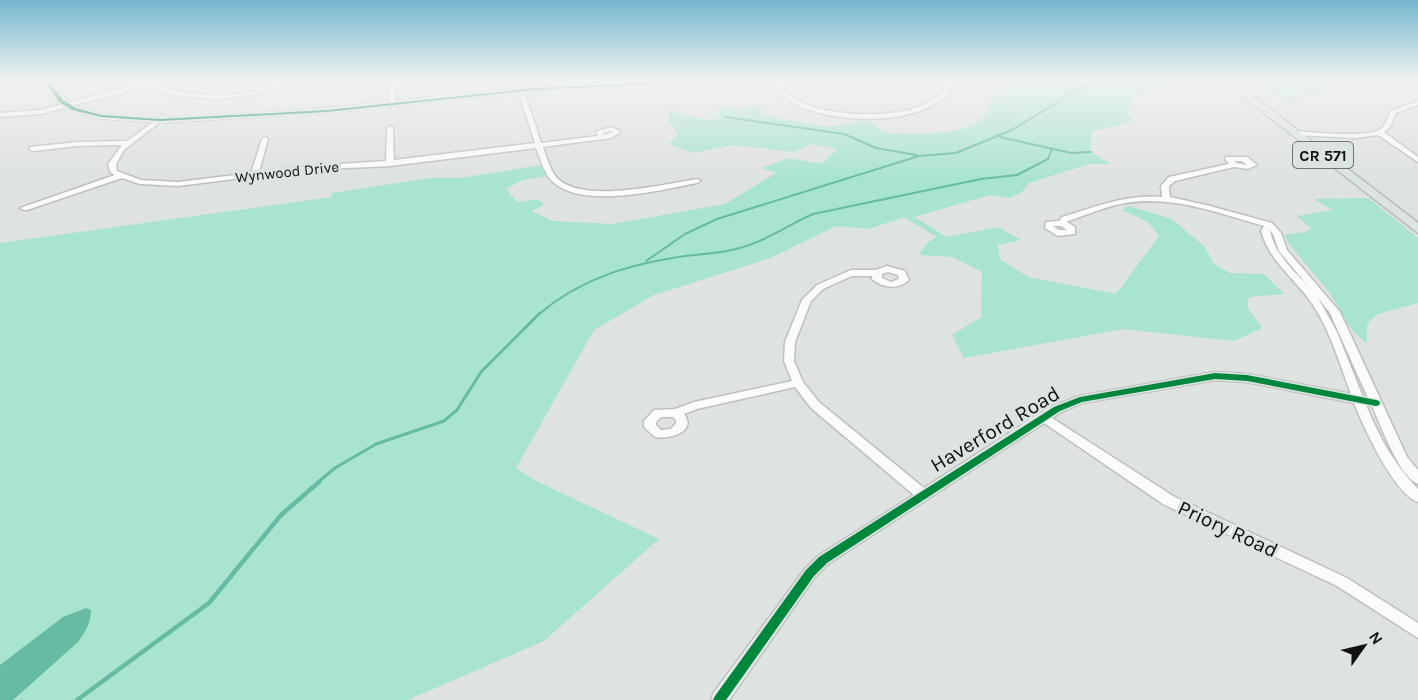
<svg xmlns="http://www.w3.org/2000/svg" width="1418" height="700" viewBox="0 0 1418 700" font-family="Karla,sans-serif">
  <rect width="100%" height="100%" fill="#dee2e0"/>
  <!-- green -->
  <g fill="#a9e4d0">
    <path d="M997 81H1164L1167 87 1136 93 1127 114 1134 121 1091 132V152L1111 164H1089L1029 183 1022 192 1010 198 990 195 914 217 947 237 998 227 1021 240 998 245 1000 259 1028 277 1116 294 1159 236 1148 222 1122 210 1129 206 1172 219 1205 247 1214 264 1230 273 1264 274 1284 294 1249 297 1247 307 1262 328 1234 341 1123 329 964 358 952 335 981 317 982 272 952 257 919 255 928 242 937 237 904 217 869 229 836 226 770 258 654 295 594 330 516 468 536 481 659 539 544 641 408 700H0V243L332 197V193L430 178H461L541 165 546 176 522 180 506 189 517 202 538 199 544 205 532 211 553 221 612 224 725 204 776 173 762 168 789 158 822 164 837 149 811 144 794 152 734 145 694 153 669 144 678 134 668 121 671 111 708 120 720 118 718 111 730 107 736 110 758 105 763 115 827 127 869 120 884 133C909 133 967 138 984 116 990 108 993 91 997 81Z"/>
    <polygon points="1248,81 1324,81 1337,85 1290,101"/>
    <path d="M1368 198 1418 238V303L1378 314 1367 324V343C1348 332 1341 308 1328 291 1313 271 1296 256 1284 235L1305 232 1311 228 1297 216 1332 210 1314 199Z"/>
  </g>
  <!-- water -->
  <path fill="#66bca3" d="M86 608 91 610C91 623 85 633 77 643L13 700H0V665L63 617Z"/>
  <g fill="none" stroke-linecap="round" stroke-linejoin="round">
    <!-- stream-far2 -->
    <g stroke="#66bca3" stroke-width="2">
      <polyline points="725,117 844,134 876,148 916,155"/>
      <polyline points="1000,137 1071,153 1091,152"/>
      <polyline points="646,261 685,234 717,219 919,156 956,153 1012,130 1092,81"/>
      <path d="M538 315C581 278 630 264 685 256 704 254 725 253 743 247 769 240 789 224 813 214L981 179 1017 175 1048 159 1052 149"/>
    </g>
    <!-- stream-far1 -->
    <polyline stroke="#66bca3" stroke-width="3" points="317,483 335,468 376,444 444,421 457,410 481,372 540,313"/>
    <!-- stream -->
    <polyline stroke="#66bca3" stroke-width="4.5" points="77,700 209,603 281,515 319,482"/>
    <defs>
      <g id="minor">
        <path d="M148 81H158L152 84C184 95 220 99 254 91 266 88 277 81 290 81L273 89 253 95 216 99 180 96 146 86 41 114 0 117V113L41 110Z"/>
        <polygon points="392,81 398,81 395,87 395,104 392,106 389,104 389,87"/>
        <path d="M771 81H777C783 88 789 96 797 100 826 116 884 118 916 108 926 105 934 99 943 92L942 85 937 81 947 83 949 92C945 96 940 101 935 104 901 125 829 122 795 104 785 99 778 90 771 81Z"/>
        <path d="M520 86 523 88 541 143 598 136 596 132 597 131 612 127 621 132 611 138 543 147C546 156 550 169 556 177 581 205 664 184 697 179L701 181 697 183C661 190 581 210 552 181 544 173 540 158 536 148L390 166 307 170 178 186 140 184 122 178 27 210H24L20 208 115 175 110 172 108 164 122 145 77 146 33 151 29 149 30 147 77 142 127 141 163 115 166 117 165 118 124 150 116 164 117 171 141 180 178 182 251 173 262 139 265 137 268 139 259 172 307 166 386 161 387 128 390 126 393 128 394 160 535 143 517 88ZM611 131 613 132 604 135 603 133Z"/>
        <path d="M1418 101V105L1396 113 1390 127 1384 132 1418 157V162L1378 135 1356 138 1295 135 1292 133 1295 131C1313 132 1370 139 1382 128 1386 124 1388 116 1391 111Z"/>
        <path d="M1226 157H1247L1257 165 1248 169 1234 167 1175 181 1169 186 1170 197 1206 205 1272 223 1281 233 1287 250 1340 312 1407 457 1418 470V484C1400 478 1380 424 1372 406L1366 405C1379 437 1394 464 1418 489V502C1394 494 1363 426 1354 403L1247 382 1215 380 1082 403 1061 412 1052 418 1173 496 1347 578 1418 623V638L1337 586 1163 504 1044 423 828 564 815 577 729 700H711L713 694 805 569 818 556 914 495 811 408 795 387 697 409 684 414C698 432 668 440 655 437L644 427V421L654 410 675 409 694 402 792 381 784 361 785 342 802 300 817 285 851 270H876L887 266 905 271 909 280C898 290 883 288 872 279V276H852L823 289 811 301 795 342 794 361 803 382 819 402 924 488 1039 414 1053 406 1080 396 1215 372 1247 374 1351 394C1340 365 1331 332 1313 305 1296 279 1270 263 1261 231L1264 226C1220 214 1173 195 1126 203 1106 206 1087 215 1068 221L1067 222 1075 227V234L1058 236 1045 228 1046 222 1059 221 1062 217C1095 207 1127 194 1162 197L1161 186 1169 177 1229 164 1225 159ZM1235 161H1242L1247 165 1236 163ZM1053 226H1061L1067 230H1059ZM1270 230 1273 234 1279 251 1308 286C1292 269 1274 253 1270 230ZM888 272 898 275 899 279 891 282 882 278V274ZM1318 298 1330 313 1368 398 1363 397 1337 332ZM661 417H673L676 420V423L671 429 661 430 656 425V422Z"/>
      </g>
      <path id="tertiary" d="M42 81H50C65 101 76 110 102 114 157 122 214 115 269 112 359 107 447 93 536 87 595 82 654 81 713 81L709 83 535 91 327 113 160 123 101 119 71 111 58 103Z"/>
      <polygon id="primary" points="1223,81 1234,81 1418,223 1418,233"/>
    </defs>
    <!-- minor casing -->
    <use href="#minor" stroke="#bdc0be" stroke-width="3"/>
    <!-- tertiary casing -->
    <use href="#tertiary" stroke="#bdc0be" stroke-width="2"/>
    <!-- primary casing -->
    <use href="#primary" stroke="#babcbb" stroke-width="3"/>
    <!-- minor -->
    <use href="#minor" fill="#fafbfa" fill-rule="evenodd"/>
    <!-- tertiary -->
    <use href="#tertiary" fill="#fafbfa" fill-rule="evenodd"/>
    <!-- primary -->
    <use href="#primary" fill="#dbe4e1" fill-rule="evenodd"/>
    <defs>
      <g id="cycleway">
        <polygon points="44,81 48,81 63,100 76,108 101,115 160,119 327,110 535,88 677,81 711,81 709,82 535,90 327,112 160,121 101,117 72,110 59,102"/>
        <polygon points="1215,373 1247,375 1376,400 1379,401 1380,403 1379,405 1376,406 1247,381 1215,379 1082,402 1060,411 827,563 814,576 726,700 713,700 715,696 806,570 819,557 1054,407 1080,397"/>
      </g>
    </defs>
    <!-- cycleway casing -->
    <use href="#cycleway" stroke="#dce4e1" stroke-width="3"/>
    <!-- cycleway -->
    <use href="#cycleway" fill="#00873e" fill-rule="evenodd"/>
  </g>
  <!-- sky -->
  <linearGradient id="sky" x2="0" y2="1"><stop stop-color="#74b7cc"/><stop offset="0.45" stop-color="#f0f2f1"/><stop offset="1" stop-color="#f0f2f1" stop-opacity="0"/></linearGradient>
  <rect width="1418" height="179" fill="url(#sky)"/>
  <g text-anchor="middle" stroke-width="6" stroke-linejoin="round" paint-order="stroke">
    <!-- far-street labels -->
    <g font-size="15" fill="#0f1210" stroke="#dce4e1">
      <text transform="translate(287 172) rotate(-6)" y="5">Wynwood Drive</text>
    </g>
    <!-- shield labels -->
    <rect fill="#dce4e1" stroke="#4c514f" stroke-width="1.5" x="1293" y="142" width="60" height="26" rx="4.5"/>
    <g font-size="16" font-weight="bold" fill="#0f1210">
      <text x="1323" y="161">CR 571</text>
    </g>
    <!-- near-street labels -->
    <g font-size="21" fill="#0f1210" stroke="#dce4e1">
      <text transform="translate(995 429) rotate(-31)" y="7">Haverford Road</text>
      <text transform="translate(1228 529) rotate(25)" y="7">Priory Road</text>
    </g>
  </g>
  <!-- north arrow -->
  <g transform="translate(1364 646) rotate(56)" stroke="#dce4e1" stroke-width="4.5" paint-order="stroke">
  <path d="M0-4.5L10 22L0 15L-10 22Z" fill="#0f1210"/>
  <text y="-9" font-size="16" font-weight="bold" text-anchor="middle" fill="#0f1210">N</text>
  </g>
</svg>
